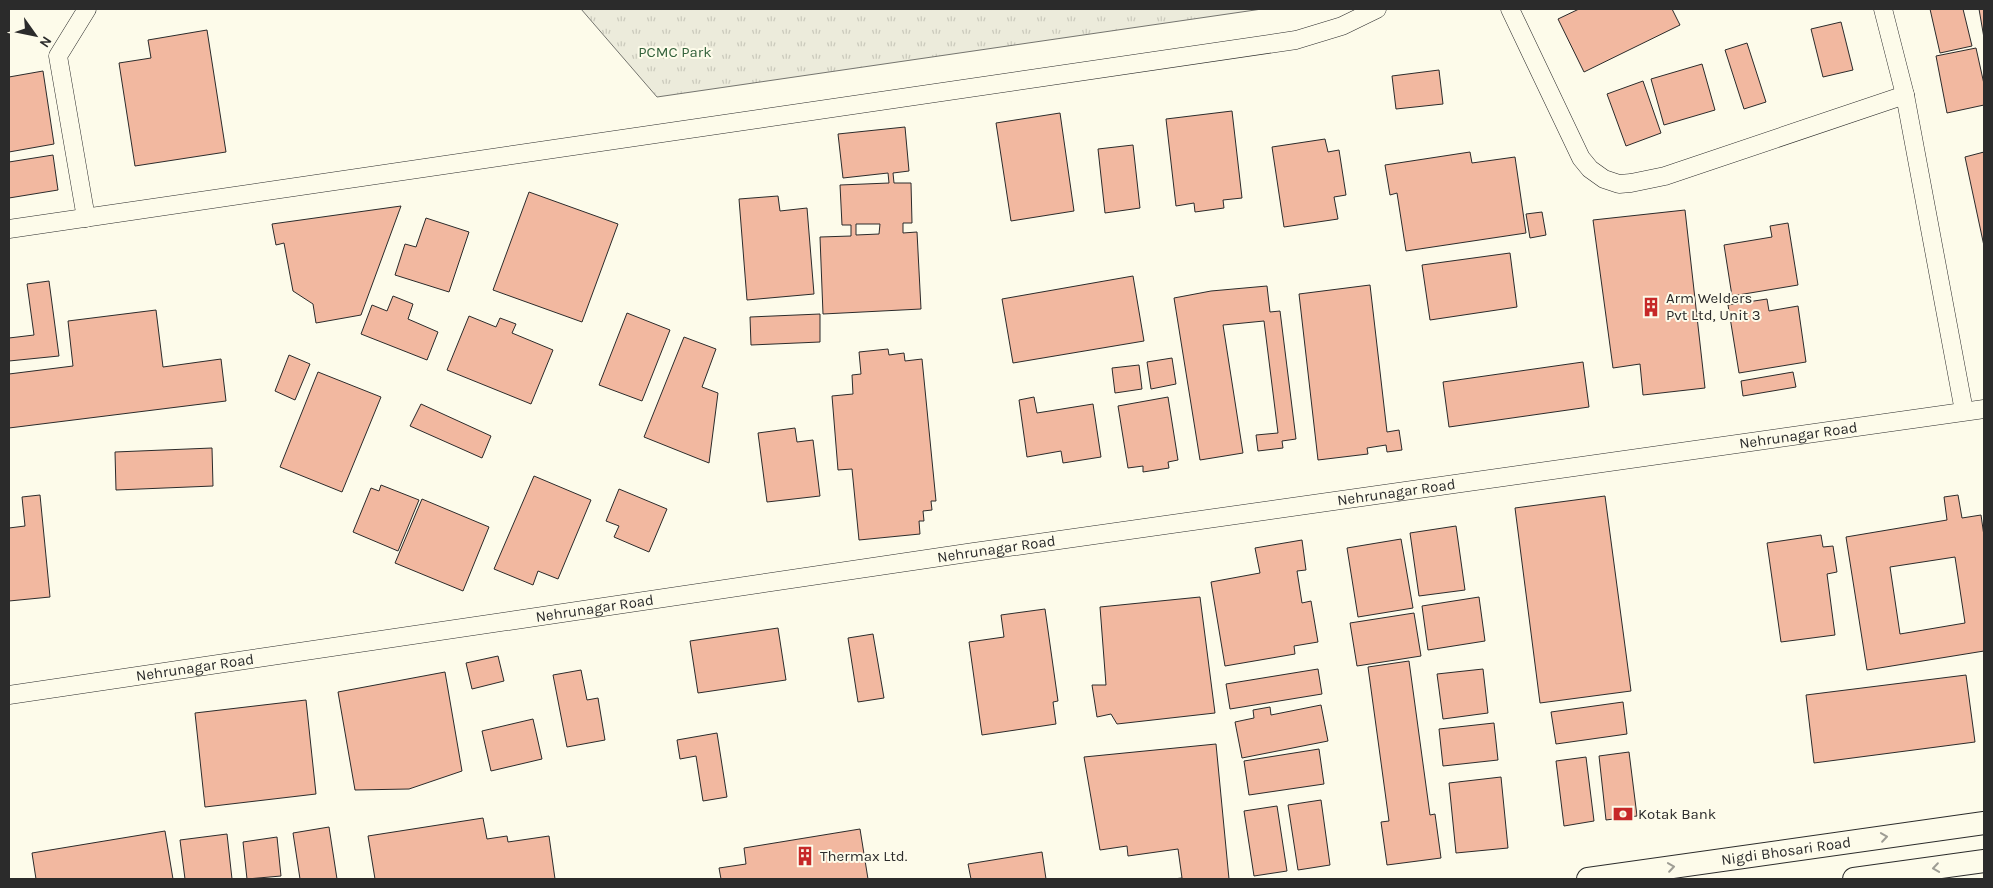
<svg xmlns="http://www.w3.org/2000/svg" width="1993" height="888" viewBox="0 0 1993 888" font-family="Karla,sans-serif">
  <defs>
    <pattern id="park-tufts" width="24" height="20" patternUnits="userSpaceOnUse" patternTransform="scale(1.25)"><rect width="24" height="20" fill="#ecebdb"/><path d="M3 7l-1-3M5 7V3M7 7l1-3M15 17l-1-3M17 17v-4M19 17l1-3" fill="none" stroke="#cbcabc"/></pattern>
  </defs>
  <rect width="100%" height="100%" fill="#fdfbea"/>
  <!-- park -->
  <polygon fill="url(#park-tufts)" stroke="#74746e" points="581,9 1262,9 657,97"/>
  <!-- building -->
  <g fill="#f2b8a0" stroke="#2b2b2b" fill-rule="evenodd">
    <polygon points="1579,9 1672,9 1680,25 1584,72 1558,19"/>
    <polygon points="1930,9 1963,9 1972,46 1940,53"/>
    <polygon points="1979,9 1984,9 1984,38"/>
    <polygon points="1841,22 1853,70 1823,77 1811,29"/>
    <polygon points="207,30 226,152 135,166 119,63 151,58 148,40"/>
    <polygon points="1747,43 1766,102 1744,109 1725,50"/>
    <polygon points="1976,48 1984,84 1984,105 1947,113 1936,56"/>
    <polygon points="1702,64 1715,110 1664,125 1651,79"/>
    <polygon points="1439,70 1443,104 1396,109 1392,76"/>
    <polygon points="43,71 54,144 9,152 9,77"/>
    <polygon points="1643,81 1661,133 1626,146 1607,94"/>
    <polygon points="1232,111 1242,198 1223,200 1224,208 1195,212 1194,203 1176,206 1166,119"/>
    <polygon points="1060,113 1074,211 1011,221 996,123"/>
    <path d="M905 127 909 171 893 173 894 183H911L912 223H903V233L917 232 921 309 823 314 820 237 851 236V225H842L840 185 889 183 888 173 843 178 838 134ZM856 224H880L879 234 856 235Z"/>
    <polygon points="1325,139 1328,152 1339,150 1346,195 1334,197 1338,219 1284,227 1272,147"/>
    <polygon points="1133,145 1140,208 1105,213 1098,149"/>
    <polygon points="1470,152 1472,163 1515,157 1526,233 1406,251 1397,193 1390,195 1385,165"/>
    <polygon points="1984,152 1984,246 1965,157"/>
    <polygon points="53,155 58,190 9,198 9,162"/>
    <polygon points="529,192 618,224 582,322 493,290"/>
    <polygon points="778,196 780,211 807,208 814,294 747,300 739,199"/>
    <polygon points="401,206 361,315 316,323 313,304 293,291 284,243 276,245 272,224"/>
    <polygon points="1685,210 1705,388 1643,395 1640,364 1613,368 1593,220"/>
    <polygon points="1542,212 1546,235 1530,238 1526,214"/>
    <polygon points="426,218 469,232 449,292 395,275 405,244 416,247"/>
    <polygon points="1788,223 1798,285 1732,296 1724,245 1772,237 1770,226"/>
    <polygon points="1510,253 1517,307 1430,320 1422,265"/>
    <polygon points="1133,276 1144,341 1013,363 1002,299"/>
    <polygon points="49,281 59,356 9,361 9,338 34,335 27,284"/>
    <polygon points="1370,285 1387,432 1399,430 1402,450 1387,452 1386,445 1367,448 1368,454 1318,460 1299,294"/>
    <polygon points="1267,286 1270,312 1280,311 1296,439 1282,441 1283,448 1258,451 1256,435 1278,433 1264,321 1223,325 1243,453 1200,460 1174,298 1211,291"/>
    <polygon points="393,296 413,304 408,319 438,332 427,360 361,334 372,305 387,311"/>
    <polygon points="1767,299 1769,311 1798,306 1806,362 1739,373 1728,305"/>
    <polygon points="156,310 163,367 221,359 226,401 9,428 9,374 73,366 68,321"/>
    <polygon points="627,313 670,330 642,401 599,385"/>
    <polygon points="820,314 820,342 751,345 750,317"/>
    <polygon points="469,316 496,327 500,318 516,324 512,333 553,350 531,404 447,370"/>
    <polygon points="684,337 716,349 702,387 718,393 709,463 644,437"/>
    <polygon points="888,349 889,355 904,353 905,361 922,359 936,501 931,501 932,510 923,511 924,521 919,521 920,534 859,540 852,469 838,470 832,396 853,394 852,375 861,374 859,352"/>
    <polygon points="289,355 310,364 295,400 275,391"/>
    <polygon points="1172,358 1176,384 1151,389 1147,362"/>
    <polygon points="1583,362 1589,407 1449,427 1443,382"/>
    <polygon points="1139,365 1142,389 1115,393 1112,368"/>
    <polygon points="318,372 381,397 342,492 280,467"/>
    <polygon points="1793,372 1796,387 1743,396 1741,381"/>
    <polygon points="1034,397 1037,413 1093,404 1101,457 1063,463 1061,451 1027,457 1019,400"/>
    <polygon points="1168,397 1178,460 1168,462 1169,468 1143,472 1143,466 1128,468 1118,406"/>
    <polygon points="421,404 491,436 482,458 410,426"/>
    <polygon points="795,428 797,442 813,440 820,496 767,502 758,433"/>
    <polygon points="212,448 213,486 116,490 115,452"/>
    <polygon points="534,476 591,500 558,579 538,571 533,585 494,569"/>
    <polygon points="381,485 419,500 398,551 353,532 371,488 379,491"/>
    <polygon points="619,489 667,509 649,552 614,537 619,526 606,521"/>
    <polygon points="40,495 50,597 9,601 9,528 25,526 22,497"/>
    <path d="M1958 495 1962 518 1981 515 1984 536V651L1867 670 1846 537 1947 520 1944 497ZM1955 557 1965 623 1900 634 1890 567Z"/>
    <polygon points="1605,496 1631,691 1540,703 1515,508"/>
    <polygon points="422,499 489,527 463,591 395,563"/>
    <polygon points="1456,526 1465,590 1419,596 1410,533"/>
    <polygon points="1821,535 1823,547 1833,546 1837,572 1827,574 1835,635 1781,642 1767,543"/>
    <polygon points="1401,539 1413,608 1358,617 1347,548"/>
    <polygon points="1302,540 1306,570 1297,571 1302,603 1311,601 1318,642 1294,646 1295,654 1225,666 1211,582 1260,573 1255,548"/>
    <polygon points="1200,597 1215,713 1117,724 1111,714 1097,717 1092,685 1106,685 1100,607"/>
    <polygon points="1479,597 1485,641 1428,650 1422,606"/>
    <polygon points="1045,609 1058,701 1053,702 1056,724 982,735 969,642 1004,637 1001,615"/>
    <polygon points="1414,613 1421,656 1357,666 1350,623"/>
    <polygon points="778,628 786,680 698,693 690,641"/>
    <polygon points="873,634 884,698 858,702 848,638"/>
    <polygon points="498,656 504,681 472,689 466,663"/>
    <polygon points="1409,661 1430,815 1435,814 1441,858 1387,865 1381,822 1389,821 1368,667"/>
    <polygon points="1318,669 1322,694 1230,709 1226,684"/>
    <polygon points="1483,669 1488,713 1443,719 1437,674"/>
    <polygon points="581,670 587,700 598,698 605,740 567,747 553,675"/>
    <polygon points="445,672 462,771 409,789 355,790 338,692"/>
    <polygon points="1966,675 1975,742 1814,763 1806,695"/>
    <polygon points="306,700 316,794 205,807 195,713"/>
    <polygon points="1623,702 1627,734 1556,744 1551,712"/>
    <polygon points="1321,705 1328,741 1242,758 1235,722 1254,718 1253,710 1270,707 1271,715"/>
    <polygon points="533,719 542,759 491,771 482,731"/>
    <polygon points="1494,723 1498,760 1443,766 1439,729"/>
    <polygon points="717,733 727,797 703,801 696,756 680,759 677,740"/>
    <polygon points="1216,744 1229,879 1173,879 1182,878 1178,849 1128,856 1127,846 1100,850 1084,757"/>
    <polygon points="1319,749 1324,784 1249,795 1244,761"/>
    <polygon points="1629,752 1637,816 1606,820 1599,756"/>
    <polygon points="1586,757 1594,821 1564,826 1556,761"/>
    <polygon points="1501,777 1508,848 1456,853 1449,783"/>
    <polygon points="1321,800 1330,865 1298,870 1288,805"/>
    <polygon points="1277,806 1287,871 1254,876 1244,811"/>
    <polygon points="483,818 487,839 507,836 508,842 549,836 555,879 375,879 368,836"/>
    <polygon points="329,827 337,879 300,879 293,833"/>
    <polygon points="860,829 868,879 721,879 719,868 746,864 744,848"/>
    <polygon points="165,831 173,879 36,879 32,853"/>
    <polygon points="227,834 232,879 185,879 180,840"/>
    <polygon points="277,837 281,876 247,879 243,842"/>
    <polygon points="1042,852 1046,879 971,879 968,864"/>
  </g>
  <g fill="none" stroke-linecap="round" stroke-linejoin="round">
    <defs>
      <g id="tertiary">
        <polyline points="1510,9 1581,158 1590,169 1604,179 1619,184 1631,183 1665,176 1905,95"/>
        <polyline points="1883,9 1905,95 1964,411"/>
        <polyline points="86,218 58,56 87,9"/>
        <polyline points="9,229 1296,40 1342,26 1377,9"/>
        <path id="s1" d="M9 695 974 552 1984 409"/>
      </g>
      <g id="primary">
        <path id="s2" d="M1588 879 1984 823"/>
        <polyline points="1854,879 1984,861"/>
      </g>
    </defs>
    <!-- tertiary casing -->
    <use href="#tertiary" stroke="#2b2b2b" stroke-width="19"/>
    <!-- primary casing -->
    <use href="#primary" stroke="#2b2b2b" stroke-width="24"/>
    <!-- tertiary -->
    <use href="#tertiary" stroke="#fdfbea" stroke-width="18"/>
    <!-- primary -->
    <use href="#primary" stroke="#fdfbea" stroke-width="22"/>
  </g>
  <!-- one-way arrows -->
  <defs><path id="oneway-chevron" d="M-2-3.5L2.5 0L-2 3.5" fill="none" stroke-width="1.6" stroke-linecap="round" stroke-linejoin="round" transform="scale(1.25)"/></defs>
  <g stroke="#9e9d94">
    <use href="#oneway-chevron" transform="translate(1884 837) rotate(-8)"/>
    <use href="#oneway-chevron" transform="translate(1671 867) rotate(-8)"/>
    <use href="#oneway-chevron" transform="translate(1936 868) rotate(172)"/>
  </g>
  <!-- icons -->
  <defs>
    <symbol id="building-bare" viewBox="-9 -9 18 18"><path d="M-4-6H4V6H1V3H-1V6H-4ZM-2.5-4.3h1.7v1.8h-1.7ZM.8-4.3h1.7v1.8H.8ZM-2.5-1h1.7V.8h-1.7ZM.8-1h1.7V.8H.8Z" fill="#c62828" stroke="#fdfbea" stroke-width="2.5" paint-order="stroke"/></symbol>
    <symbol id="bank-bare" viewBox="-9 -9 18 18"><path d="M-6-4H6V4H-6ZM0-2.3a2.3 2.3 0 1 0 0 4.6a2.3 2.3 0 1 0 0-4.6Z" fill="#c62828" stroke="#fdfbea" stroke-width="2.5" paint-order="stroke"/></symbol>
  </defs>
  <g fill-rule="evenodd">
    <use href="#building-bare" x="1637" y="293" width="28" height="28"/>
    <use href="#bank-bare" x="1609" y="800" width="28" height="28"/>
    <use href="#building-bare" x="791" y="842" width="28" height="28"/>
  </g>
  <g text-anchor="middle" stroke-width="4" stroke-linejoin="round" paint-order="stroke">
    <!-- park labels -->
    <g font-size="15" fill="#34623c" stroke="#fdfbea">
      <text x="675" y="57">PCMC Park</text>
    </g>
    <!-- poi labels -->
    <g font-size="15" fill="#2b2b2b" stroke="#fdfbea" text-anchor="start">
      <text x="1666" y="303">Arm Welders<tspan x="1666" dy="17">Pvt Ltd, Unit 3</tspan></text>
      <text x="1638" y="819">Kotak Bank</text>
      <text x="820" y="861">Thermax Ltd.</text>
    </g>
    <!-- street labels -->
    <g font-size="15" fill="#2b2b2b" stroke="#fdfbea">
      <text dy="5" stroke="none"><textPath href="#s1" startOffset="1808">Nehrunagar Road</textPath></text>
      <text dy="5" stroke="none"><textPath href="#s1" startOffset="1402">Nehrunagar Road</textPath></text>
      <text dy="5" stroke="none"><textPath href="#s1" startOffset="998">Nehrunagar Road</textPath></text>
      <text dy="5" stroke="none"><textPath href="#s1" startOffset="592">Nehrunagar Road</textPath></text>
      <text dy="5" stroke="none"><textPath href="#s1" startOffset="188">Nehrunagar Road</textPath></text>
      <text dy="5" stroke="none"><textPath href="#s2" startOffset="200">Nigdi Bhosari Road</textPath></text>
    </g>
  </g>
  <!-- border -->
  <rect width="1993" height="888" fill="none" stroke="#2b2b2b" stroke-width="20"/>
  <!-- north arrow -->
  <g transform="translate(35 35) rotate(123)" stroke="#fdfbea" stroke-width="4" paint-order="stroke">
  <path d="M0-4L9 19L0 12L-9 19Z" fill="#2b2b2b"/>
  <text y="-8" font-size="14" font-weight="bold" text-anchor="middle" fill="#2b2b2b">N</text>
  </g>
</svg>
